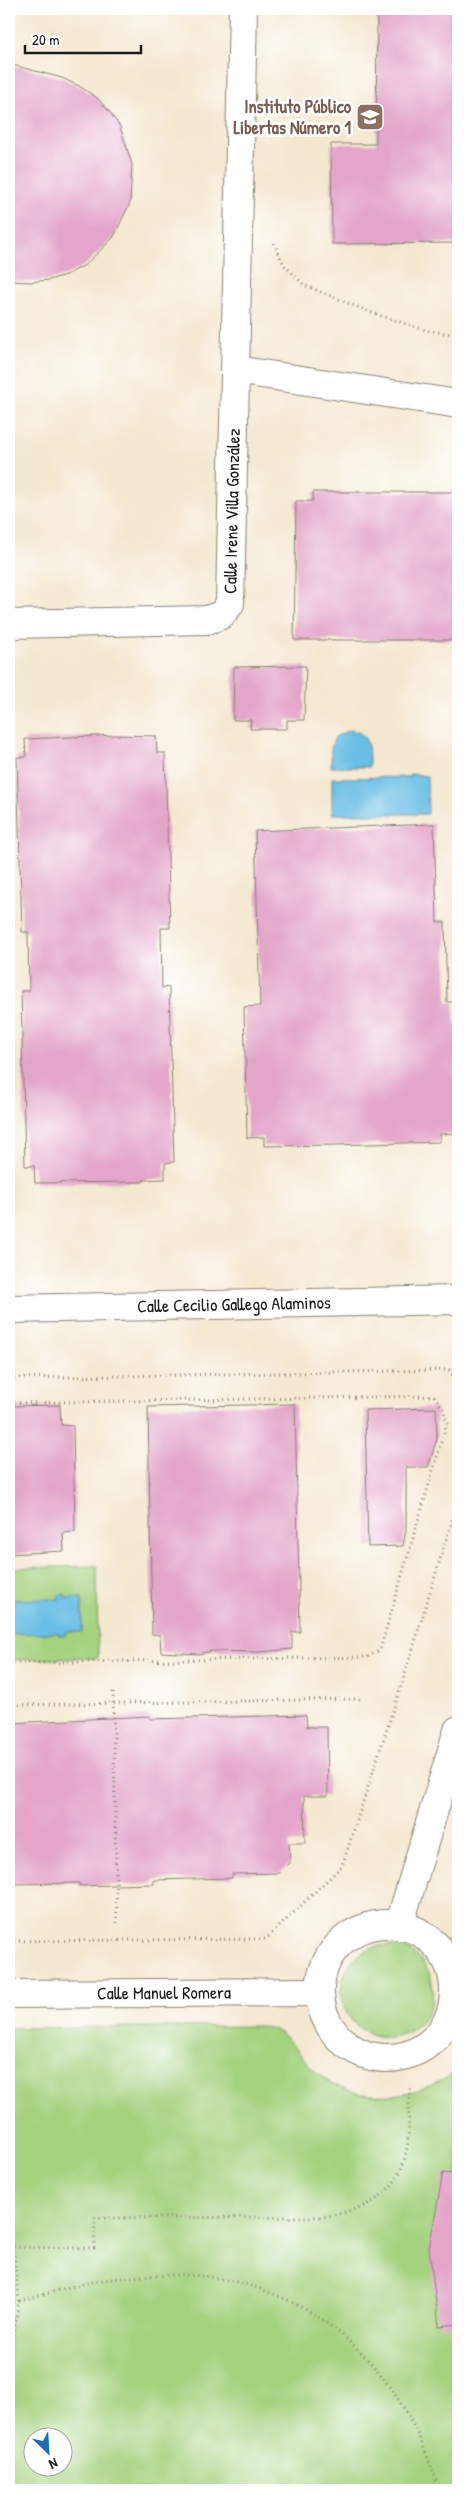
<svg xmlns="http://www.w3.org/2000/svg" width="467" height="2499" viewBox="0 0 467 2499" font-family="'Patrick Hand',sans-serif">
  <rect width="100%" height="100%" fill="#fff"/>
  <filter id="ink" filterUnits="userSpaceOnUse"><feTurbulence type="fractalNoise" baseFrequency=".02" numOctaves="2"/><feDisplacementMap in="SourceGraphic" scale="10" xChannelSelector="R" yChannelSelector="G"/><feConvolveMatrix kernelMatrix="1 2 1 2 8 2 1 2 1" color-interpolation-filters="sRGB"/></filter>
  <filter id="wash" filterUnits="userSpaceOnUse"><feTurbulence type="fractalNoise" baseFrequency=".0096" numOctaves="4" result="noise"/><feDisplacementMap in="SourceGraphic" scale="20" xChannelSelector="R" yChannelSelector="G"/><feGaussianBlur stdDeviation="1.12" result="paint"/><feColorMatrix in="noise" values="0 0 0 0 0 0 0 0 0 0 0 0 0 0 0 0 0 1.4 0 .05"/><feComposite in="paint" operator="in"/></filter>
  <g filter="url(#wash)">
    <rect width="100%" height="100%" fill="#f4e8d0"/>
    <!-- green -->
    <g fill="#a5d27f" stroke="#60774e" fill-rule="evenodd">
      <polygon points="97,1566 98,1658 9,1660 9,1568"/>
      <circle cx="387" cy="1991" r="46"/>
      <path d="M261 2026C287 2029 296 2052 313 2069 350 2107 420 2101 458 2069V2490H9V2028ZM32 2436H62V2466H32Z"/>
    </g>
    <!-- water -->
    <g fill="#67bee4" stroke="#426d80">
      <path d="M350 730C370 732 369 750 369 767H331V748L335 737Z"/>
      <polygon points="410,774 427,776 428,814 332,814 332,778 409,777"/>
      <polygon points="65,1594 65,1598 82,1598 82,1632 65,1632 65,1636 60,1636 59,1633 9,1634 9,1600 59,1599 59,1595"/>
    </g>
    <g id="blocks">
      <!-- building -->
      <g fill="#e3a5c9">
        <polygon points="377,9 458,9 458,243 332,244 331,144 376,144"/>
        <polygon points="9,64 62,78 79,86 96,97 109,111 120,127 132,164 130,203 113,238 85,265 68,274 49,280 30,282 9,281"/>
        <polygon points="313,492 458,492 458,640 294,640 296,501 313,501"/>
        <polygon points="306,666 304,720 287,720 287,729 250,729 251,720 233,720 234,667"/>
        <polygon points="117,735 156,736 157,753 165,753 170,928 161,928 162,988 169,987 174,1162 165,1163 165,1179 143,1180 143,1182 35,1183 34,1166 25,1166 21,991 29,991 28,932 22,932 17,757 26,757 25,739"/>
        <polygon points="434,824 437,922 445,922 447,1002 454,1002 455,1024 457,1024 457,1133 440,1134 440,1142 334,1145 264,1146 264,1137 247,1138 244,1007 260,1006 255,831"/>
        <polygon points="295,1404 300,1632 292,1632 292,1649 259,1652 212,1651 198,1654 161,1652 160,1635 152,1634 148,1407"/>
        <polygon points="60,1405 61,1425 73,1426 75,1532 63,1533 64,1551 9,1554 9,1408 13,1408 14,1406"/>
        <polygon points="436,1408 437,1439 428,1467 406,1467 406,1530 403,1546 368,1547 365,1410"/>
        <polygon points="306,1715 307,1727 327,1727 328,1796 304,1796 305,1843 289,1843 290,1863 280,1873 232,1874 232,1878 154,1880 154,1884 79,1886 79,1883 9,1884 9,1723 150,1716 150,1719"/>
        <polygon points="443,2173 458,2174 458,2324 439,2326 429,2248"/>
      </g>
    </g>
  </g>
  <g filter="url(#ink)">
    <use href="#blocks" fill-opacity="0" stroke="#888276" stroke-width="1"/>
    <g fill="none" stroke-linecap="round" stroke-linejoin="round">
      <defs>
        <g id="street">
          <polyline points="236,370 458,404"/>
          <path id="s1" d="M9 624 207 620 221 615 230 604 243 9"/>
          <path id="s2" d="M9 1309 458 1300"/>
        </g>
        <g id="secondary">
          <circle cx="387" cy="1991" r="67"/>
          <polyline points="399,1926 458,1730"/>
          <path id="s3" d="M9 1994 320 1992"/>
        </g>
      </defs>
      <!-- street casing -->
      <use href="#street" stroke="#888276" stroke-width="30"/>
      <!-- secondary casing -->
      <use href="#secondary" stroke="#888276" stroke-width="30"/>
      <!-- path -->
      <g stroke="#888276" stroke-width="3" stroke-dasharray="1 4" stroke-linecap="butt">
        <polyline points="274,243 284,265 304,285 370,312 425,330 458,335"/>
        <polyline points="9,1378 449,1370 458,1382"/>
        <polyline points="9,1403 434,1396 443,1409 447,1423 380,1650 368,1657 9,1663"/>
        <polyline points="113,1692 117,1923"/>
        <polyline points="9,1705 360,1699"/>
        <polyline points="9,1941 266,1939 342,1866 404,1677 458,1501"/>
        <path d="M9 2303 19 2301 13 2247 94 2248 95 2218 321 2217C371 2210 405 2191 408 2137 410 2120 407 2104 411 2087"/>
        <path d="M9 2355 19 2301C47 2294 75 2284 104 2280 136 2276 185 2272 217 2278 333 2298 407 2382 439 2490"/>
      </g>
      <!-- street -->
      <use href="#street" stroke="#fff" stroke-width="28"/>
      <!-- secondary -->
      <use href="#secondary" stroke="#fff" stroke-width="28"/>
    </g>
  </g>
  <!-- icons -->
  <defs>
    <symbol id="school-square" viewBox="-11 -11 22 22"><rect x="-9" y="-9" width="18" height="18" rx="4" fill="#8d6e63" stroke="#fff"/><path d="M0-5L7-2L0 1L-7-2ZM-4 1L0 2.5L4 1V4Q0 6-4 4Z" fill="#fff"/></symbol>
  </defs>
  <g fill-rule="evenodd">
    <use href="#school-square" x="354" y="101" width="32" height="32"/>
  </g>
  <g text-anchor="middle" stroke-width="5" stroke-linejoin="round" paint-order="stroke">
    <!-- education labels -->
    <g font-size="18" font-weight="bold" fill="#785e54" stroke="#fff" text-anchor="end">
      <text x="351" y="113">Instituto Público<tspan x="351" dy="21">Libertas Número 1</tspan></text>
    </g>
    <!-- street labels -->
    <g font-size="18" fill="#1c1c1c" stroke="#fff">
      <text dy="6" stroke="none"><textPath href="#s1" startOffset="320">Calle Irene Villa González</textPath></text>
      <text dy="6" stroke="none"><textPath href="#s2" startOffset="225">Calle Cecilio Gallego Alaminos</textPath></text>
      <text dy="6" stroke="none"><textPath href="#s3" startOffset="155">Calle Manuel Romera</textPath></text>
    </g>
  </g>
  <!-- margin -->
  <rect width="467" height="2499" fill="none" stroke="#fff" stroke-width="30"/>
  <!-- north arrow -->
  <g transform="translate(48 2452) rotate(155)"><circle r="24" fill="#ffffff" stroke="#a4a4a4"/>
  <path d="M0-4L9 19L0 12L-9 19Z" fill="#1f6fb2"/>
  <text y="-8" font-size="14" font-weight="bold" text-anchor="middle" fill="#1c1c1c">N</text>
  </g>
  <!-- scale -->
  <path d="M25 45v8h116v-8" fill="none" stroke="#1c1c1c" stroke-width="2.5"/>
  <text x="32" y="45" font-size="15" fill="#1c1c1c" stroke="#ffffff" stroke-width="4" paint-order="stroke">20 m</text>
</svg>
